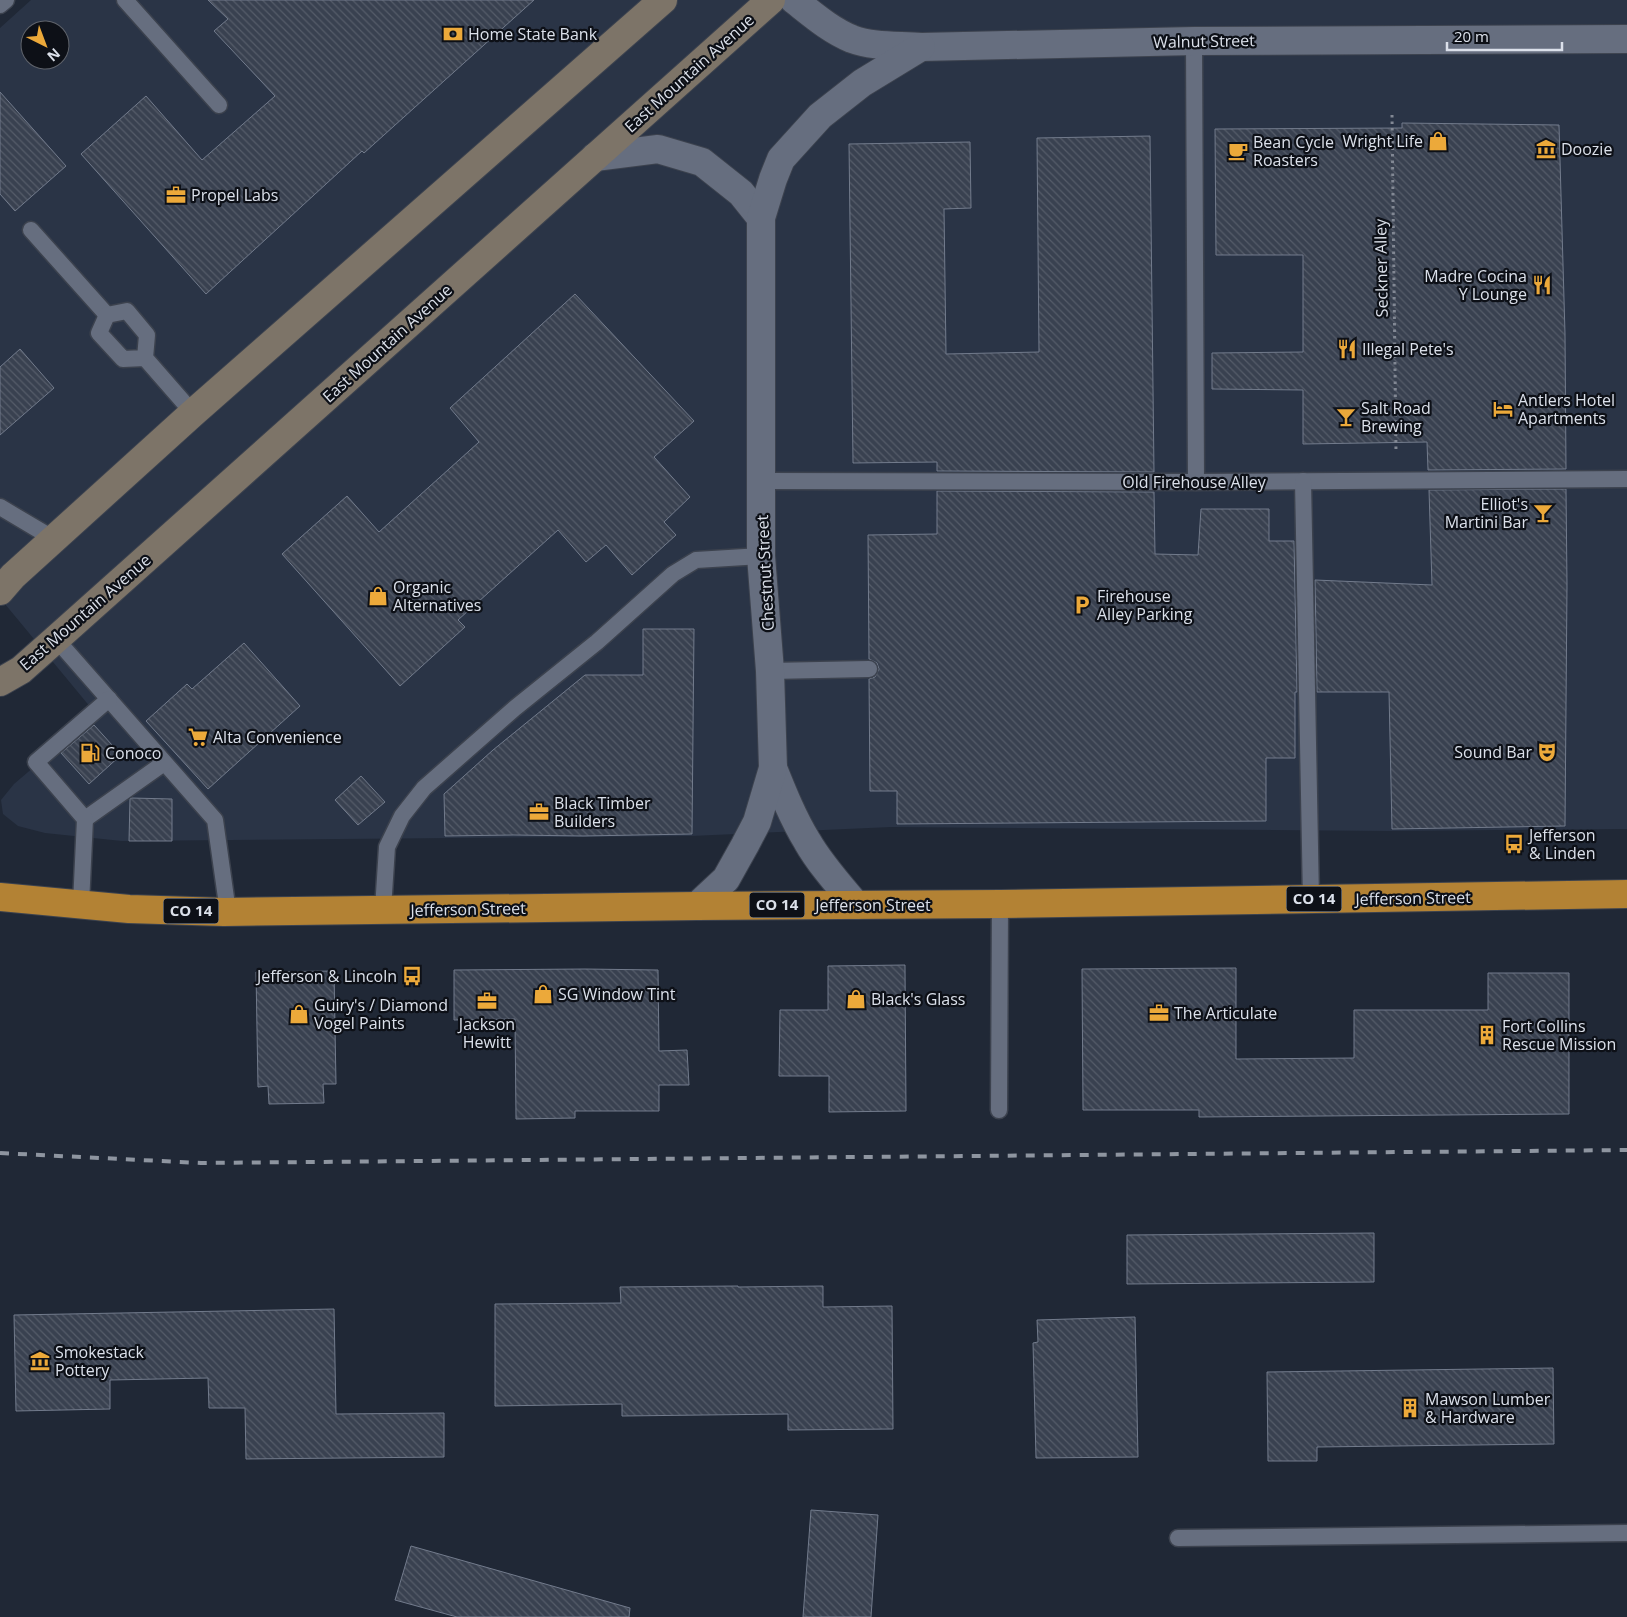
<svg xmlns="http://www.w3.org/2000/svg" width="1627" height="1617" viewBox="0 0 1627 1617" font-family="'Open Sans',sans-serif">
  <defs>
    <pattern id="building-back-hatch" width="6" height="6" patternUnits="userSpaceOnUse" patternTransform="scale(1.25)"><rect width="6" height="6" fill="#394150"/><path d="M-1 5l2 2M0 0l6 6M5-1l2 2" fill="none" stroke="#555c69"/></pattern>
  </defs>
  <rect width="100%" height="100%" fill="#202836"/>
  <!-- built -->
  <path fill="#2a3446" fill-rule="evenodd" d="M31 0H1627V829L1391 831 891 827 691 836 122 841 45 833 18 826 3 814 1 800 14 784 96 714 0 598V28ZM30 30H60V60H30Z"/>
  <!-- building -->
  <g fill="url(#building-back-hatch)" stroke="#727b8c">
    <polygon points="208,0 534,0 364,153 362,151 206,294 81,154 146,96 202,160 275,96 214,31 228,19"/>
    <polygon points="0,92 66,166 15,211 0,194"/>
    <polygon points="1402,123 1559,125 1565,334 1566,469 1428,470 1427,442 1303,444 1303,390 1212,389 1212,353 1303,352 1303,255 1216,255 1215,129 1402,128"/>
    <polygon points="1150,136 1154,472 937,471 937,462 853,463 849,144 970,142 971,208 944,209 946,354 1039,352 1037,138"/>
    <polygon points="575,294 694,421 654,457 690,497 664,522 676,535 632,575 606,545 586,562 558,530 458,620 465,627 400,686 282,554 347,496 379,532 479,442 450,408"/>
    <polygon points="20,349 54,388 0,435 0,367"/>
    <polygon points="1566,489 1567,585 1565,826 1392,829 1389,692 1317,692 1315,580 1432,585 1429,490"/>
    <polygon points="937,491 1154,492 1155,554 1198,555 1201,509 1269,509 1269,541 1294,541 1297,692 1295,692 1295,758 1266,758 1266,821 897,824 897,791 870,791 869,679 875,677 879,669 877,663 869,659 868,535 937,534"/>
    <polygon points="643,629 694,629 692,834 583,836 514,835 445,836 444,794 493,750 585,675 643,675"/>
    <polygon points="244,643 300,706 208,789 146,721 187,684 192,689"/>
    <polygon points="94,725 121,755 89,784 61,753"/>
    <polygon points="361,776 385,802 358,825 335,800"/>
    <polygon points="131,798 172,799 172,841 129,841 130,799"/>
    <polygon points="905,965 906,1111 829,1112 829,1076 779,1076 780,1010 828,1010 828,966"/>
    <polygon points="1236,968 1236,1059 1354,1058 1354,1010 1488,1010 1488,973 1569,973 1569,1114 1199,1117 1199,1110 1083,1110 1082,969"/>
    <polygon points="585,969 658,970 659,1051 687,1050 689,1085 659,1085 659,1111 575,1111 575,1118 516,1119 515,1019 454,1020 454,970"/>
    <polygon points="334,971 336,1084 323,1084 324,1103 269,1104 268,1086 258,1087 256,972"/>
    <polygon points="1374,1233 1374,1282 1127,1284 1127,1235"/>
    <polygon points="738,1286 738,1287 823,1286 823,1307 892,1306 893,1429 788,1430 788,1414 622,1416 622,1404 495,1406 495,1304 621,1303 620,1287"/>
    <polygon points="334,1309 336,1414 444,1413 444,1457 246,1459 245,1408 209,1408 208,1378 110,1380 110,1409 16,1411 14,1315"/>
    <polygon points="1135,1317 1138,1457 1036,1458 1033,1343 1038,1342 1037,1320"/>
    <polygon points="1553,1368 1554,1444 1317,1447 1317,1461 1268,1461 1267,1372"/>
    <polygon points="811,1510 878,1515 871,1617 803,1617"/>
    <polygon points="411,1546 630,1608 629,1617 457,1617 395,1600"/>
  </g>
  <g fill="none" stroke-linecap="round" stroke-linejoin="round">
    <defs>
      <g id="lane">
        <polyline points="125,0 219,105"/>
        <polyline points="0,5 6,0"/>
        <polyline points="1194,41 1196,482"/>
        <polyline points="31,230 107,315"/>
        <polyline points="145,358 123,359 99,333 107,315 127,311 147,335 145,358 193,413"/>
        <polyline points="762,481 1196,482 1627,479"/>
        <polyline points="1303,481 1311,899"/>
        <polyline points="0,507 54,539"/>
        <polyline points="56,639 215,820 228,912"/>
        <polyline points="770,671 869,669"/>
        <polyline points="85,819 164,763"/>
        <polyline points="81,904 85,819 36,762 109,699"/>
        <polyline points="383,909 387,847 402,816 424,788 515,708 597,642 673,574 696,560 761,556"/>
        <polyline points="999,1110 1000,904"/>
        <polyline points="1178,1538 1627,1533"/>
      </g>
      <g id="street">
        <path d="M794 0C812 14 830 30 852 39 873 47 899 45 921 47L1194 41 1627 39"/>
        <polyline points="595,157 658,149 702,162 741,193 761,218"/>
        <path d="M773 768C783 793 793 818 807 841 820 864 839 885 856 905"/>
        <polyline points="697,906 726,879 745,845 757,822 773,768 770,671 761,556 761,218 773,179 781,159 820,116 862,83 921,47"/>
      </g>
      <g id="secondary">
        <polyline points="0,591 13,576 193,413 663,0"/>
        <polyline points="0,682 21,670 56,639 771,0"/>
      </g>
      <polyline id="highway" points="0,897 129,909 224,912 697,906 1000,904 1627,894"/>
    </defs>
    <!-- lane casing -->
    <use href="#lane" stroke="#3c424e" stroke-width="19"/>
    <!-- street casing -->
    <use href="#street" stroke="#3c424e" stroke-width="30"/>
    <!-- secondary casing -->
    <use href="#secondary" stroke="#3c424e" stroke-width="30"/>
    <!-- highway casing -->
    <use href="#highway" stroke="#3c424e" stroke-width="30"/>
    <!-- path -->
    <polyline stroke="#828894" stroke-width="3" stroke-dasharray="2.5 4" stroke-linecap="butt" points="1392,115 1396,452"/>
    <!-- lane -->
    <use href="#lane" stroke="#666e7f" stroke-width="16"/>
    <!-- street -->
    <use href="#street" stroke="#666e7f" stroke-width="28"/>
    <!-- secondary -->
    <use href="#secondary" stroke="#7d7468" stroke-width="28"/>
    <!-- highway -->
    <use href="#highway" stroke="#b38234" stroke-width="28"/>
    <!-- rail -->
    <polyline stroke="#8e95a0" stroke-width="4" stroke-dasharray="9 9" stroke-linecap="butt" points="0,1153 201,1163 1627,1150"/>
  </g>
  <!-- icons -->
  <defs>
    <symbol id="bank-bare" viewBox="-9 -9 18 18"><path d="M-6-4H6V4H-6ZM0-2.3a2.3 2.3 0 1 0 0 4.6a2.3 2.3 0 1 0 0-4.6Z" fill="#eca93a" stroke="#0d1017" stroke-width="2.5" paint-order="stroke"/></symbol>
    <symbol id="shop-bare" viewBox="-9 -9 18 18"><path d="M-5-2.5h2.3a2.7 3.5 0 0 1 5.4 0H5L5.5 6h-11ZM-1.5-2.5h3a1.5 2.3 0 0 0-3 0Z" fill="#eca93a" stroke="#0d1017" stroke-width="2.5" paint-order="stroke"/></symbol>
    <symbol id="museum-bare" viewBox="-9 -9 18 18"><path d="M0-6L6-3V-2H-6V-3ZM-5-1h2V3h-2ZM-1-1h2V3h-2ZM3-1h2V3H3ZM-6 4H6V6H-6Z" fill="#eca93a" stroke="#0d1017" stroke-width="2.5" paint-order="stroke"/></symbol>
    <symbol id="cafe-bare" viewBox="-9 -9 18 18"><path d="M-5.5-4.5H6V0H3Q3 3.5 0 3.5H-2.5Q-5.5 3.5-5.5 0ZM3-3.2v2h1.7v-2ZM-6 4.5H4V6H-6Z" fill="#eca93a" stroke="#0d1017" stroke-width="2.5" paint-order="stroke"/></symbol>
    <symbol id="office-bare" viewBox="-9 -9 18 18"><path d="M-6-3h4V-5.5h4V-3h4V5H-6ZM-1-4.5V-3h2v-1.5ZM-6 0V1H6V0Z" fill="#eca93a" stroke="#0d1017" stroke-width="2.5" paint-order="stroke"/></symbol>
    <symbol id="restaurant-bare" viewBox="-9 -9 18 18"><path d="M-5-6h1v4h1v-4h1v4h1v-4h1v5L-1.5 .5V6h-2V.5L-5-1ZM5-6V6H3V1.5H1.5Q1.5-4 5-6Z" fill="#eca93a" stroke="#0d1017" stroke-width="2.5" paint-order="stroke"/></symbol>
    <symbol id="hotel-bare" viewBox="-9 -9 18 18"><path d="M-6-4.5h1.5V1H6V5H4.5V3h-9V5H-6ZM-4 0a1.8 1.8 0 1 1 3.6 0ZM.5 0V-2.5h3Q6-2.5 6 0Z" fill="#eca93a" stroke="#0d1017" stroke-width="2.5" paint-order="stroke"/></symbol>
    <symbol id="bar-bare" viewBox="-9 -9 18 18"><path d="M-6-5H6L.8 .8V4.5H3.5V6h-7V4.5H-.8V.8Z" fill="#eca93a" stroke="#0d1017" stroke-width="2.5" paint-order="stroke"/></symbol>
    <symbol id="parking-bare" viewBox="-9 -9 18 18"><path d="M-3.5-5.5H1a3.5 3.5 0 0 1 0 7H-1V5.5H-3.5ZM-1-3.4V-.6H.8a1.4 1.4 0 0 0 0-2.8Z" fill="#eca93a" stroke="#0d1017" stroke-width="2.5" paint-order="stroke"/></symbol>
    <symbol id="supermarket-bare" viewBox="-9 -9 18 18"><path d="M-6-5.5h2.5l.6 2H6L4.5 2H-2.5L-4.4-4H-6ZM-1.5 3.2a1.3 1.3 0 1 0 .1 0ZM3 3.2a1.3 1.3 0 1 0 .1 0Z" fill="#eca93a" stroke="#0d1017" stroke-width="2.5" paint-order="stroke"/></symbol>
    <symbol id="theatre-bare" viewBox="-9 -9 18 18"><path d="M-5-5.5Q0-4 5-5.5V0Q5 5 0 6Q-5 5-5 0ZM-3.3-2.5H-1v1.5H-3.3ZM1-2.5H3.3v1.5H1ZM-2.8 1Q0 5.5 2.8 1Z" fill="#eca93a" stroke="#0d1017" stroke-width="2.5" paint-order="stroke"/></symbol>
    <symbol id="fuel-bare" viewBox="-9 -9 18 18"><path d="M-5.5-6h7V0h2V4h1.3V-2.5L3-4.5l.8-.8L6-3V5H2.5V1h-1V6h-7ZM-4.2-4.7v3.2H.2V-4.7Z" fill="#eca93a" stroke="#0d1017" stroke-width="2.5" paint-order="stroke"/></symbol>
    <symbol id="bus-bare" viewBox="-9 -9 18 18"><path d="M-5-6H5V4H4V6H2V4H-2V6H-4V4H-5ZM-3.5-4V0h7V-4ZM-3.5 1.2v1.5H-2V1.2ZM2 1.2v1.5H3.5V1.2Z" fill="#eca93a" stroke="#0d1017" stroke-width="2.5" paint-order="stroke"/></symbol>
    <symbol id="building-bare" viewBox="-9 -9 18 18"><path d="M-4-6H4V6H1V3H-1V6H-4ZM-2.5-4.3h1.7v1.8h-1.7ZM.8-4.3h1.7v1.8H.8ZM-2.5-1h1.7V.8h-1.7ZM.8-1h1.7V.8H.8Z" fill="#eca93a" stroke="#0d1017" stroke-width="2.5" paint-order="stroke"/></symbol>
  </defs>
  <g fill-rule="evenodd">
    <use href="#bank-bare" x="439" y="20" width="28" height="28"/>
    <use href="#shop-bare" x="1424" y="127" width="28" height="28"/>
    <use href="#museum-bare" x="1532" y="135" width="28" height="28"/>
    <use href="#cafe-bare" x="1224" y="137" width="28" height="28"/>
    <use href="#office-bare" x="162" y="181" width="28" height="28"/>
    <use href="#restaurant-bare" x="1528" y="271" width="28" height="28"/>
    <use href="#restaurant-bare" x="1333" y="335" width="28" height="28"/>
    <use href="#hotel-bare" x="1489" y="395" width="28" height="28"/>
    <use href="#bar-bare" x="1332" y="403" width="28" height="28"/>
    <use href="#bar-bare" x="1529" y="499" width="28" height="28"/>
    <use href="#shop-bare" x="364" y="582" width="28" height="28"/>
    <use href="#parking-bare" x="1068" y="591" width="28" height="28"/>
    <use href="#supermarket-bare" x="184" y="723" width="28" height="28"/>
    <use href="#theatre-bare" x="1533" y="738" width="28" height="28"/>
    <use href="#fuel-bare" x="76" y="739" width="28" height="28"/>
    <use href="#office-bare" x="525" y="798" width="28" height="28"/>
    <use href="#bus-bare" x="1500" y="830" width="28" height="28"/>
    <use href="#bus-bare" x="398" y="962" width="28" height="28"/>
    <use href="#shop-bare" x="529" y="980" width="28" height="28"/>
    <use href="#shop-bare" x="842" y="985" width="28" height="28"/>
    <use href="#office-bare" x="473" y="987" width="28" height="28"/>
    <use href="#office-bare" x="1145" y="999" width="28" height="28"/>
    <use href="#shop-bare" x="285" y="1000" width="28" height="28"/>
    <use href="#building-bare" x="1473" y="1021" width="28" height="28"/>
    <use href="#museum-bare" x="26" y="1347" width="28" height="28"/>
    <use href="#building-bare" x="1396" y="1394" width="28" height="28"/>
  </g>
  <g text-anchor="middle" stroke-width="4.5" stroke-linejoin="round" paint-order="stroke">
    <!-- shield labels -->
    <g fill="#0d1017" stroke="#9da2ab" stroke-width="1">
      <rect x="1286.5" y="886.5" width="55" height="25" rx="4"/>
      <rect x="749.5" y="892.5" width="55" height="25" rx="4"/>
      <rect x="163.5" y="898.5" width="55" height="25" rx="4"/>
    </g>
    <g font-size="15" font-weight="bold" fill="#dbe0ea">
      <text x="1314" y="904">CO 14</text>
      <text x="777" y="910">CO 14</text>
      <text x="191" y="916">CO 14</text>
    </g>
    <!-- poi labels -->
    <g font-size="16" fill="#dbe0ea" stroke="#0d1017" text-anchor="start">
      <text x="468" y="40">Home State Bank</text>
      <text x="1423" y="147" text-anchor="end">Wright Life</text>
      <text x="1253" y="148">Bean Cycle<tspan x="1253" dy="18">Roasters</tspan></text>
      <text x="1561" y="155">Doozie</text>
      <text x="191" y="201">Propel Labs</text>
      <text x="1527" y="282" text-anchor="end">Madre Cocina<tspan x="1527" dy="18">Y Lounge</tspan></text>
      <text x="1362" y="355">Illegal Pete's</text>
      <text x="1518" y="406">Antlers Hotel<tspan x="1518" dy="18">Apartments</tspan></text>
      <text x="1361" y="414">Salt Road<tspan x="1361" dy="18">Brewing</tspan></text>
      <text x="1528" y="510" text-anchor="end">Elliot's<tspan x="1528" dy="18">Martini Bar</tspan></text>
      <text x="393" y="593">Organic<tspan x="393" dy="18">Alternatives</tspan></text>
      <text x="1097" y="602">Firehouse<tspan x="1097" dy="18">Alley Parking</tspan></text>
      <text x="213" y="743">Alta Convenience</text>
      <text x="1532" y="758" text-anchor="end">Sound Bar</text>
      <text x="105" y="759">Conoco</text>
      <text x="554" y="809">Black Timber<tspan x="554" dy="18">Builders</tspan></text>
      <text x="1529" y="841">Jefferson<tspan x="1529" dy="18">&amp; Linden</tspan></text>
      <text x="397" y="982" text-anchor="end">Jefferson &amp; Lincoln</text>
      <text x="558" y="1000">SG Window Tint</text>
      <text x="871" y="1005">Black's Glass</text>
      <text x="314" y="1011">Guiry's / Diamond<tspan x="314" dy="18">Vogel Paints</tspan></text>
      <text x="1174" y="1019">The Articulate</text>
      <text x="487" y="1030" text-anchor="middle">Jackson<tspan x="487" dy="18">Hewitt</tspan></text>
      <text x="1502" y="1032">Fort Collins<tspan x="1502" dy="18">Rescue Mission</tspan></text>
      <text x="55" y="1358">Smokestack<tspan x="55" dy="18">Pottery</tspan></text>
      <text x="1425" y="1405">Mawson Lumber<tspan x="1425" dy="18">&amp; Hardware</tspan></text>
    </g>
    <!-- street labels -->
    <g font-size="16" fill="#dbe0ea" stroke="#0d1017">
      <text transform="translate(1204 41) rotate(-1)" y="6">Walnut Street</text>
      <text transform="translate(689 73) rotate(-42)" y="6">East Mountain Avenue</text>
      <text transform="translate(1381 268) rotate(-91)" y="6">Seckner Alley</text>
      <text transform="translate(387 343) rotate(-42)" y="6">East Mountain Avenue</text>
      <text x="1194" y="488">Old Firehouse Alley</text>
      <text transform="translate(765 573) rotate(-93)" y="6">Chestnut Street</text>
      <text transform="translate(85 612) rotate(-41)" y="6">East Mountain Avenue</text>
      <text transform="translate(1413 898) rotate(-1)" y="6">Jefferson Street</text>
      <text x="873" y="911">Jefferson Street</text>
      <text transform="translate(468 909) rotate(-1)" y="6">Jefferson Street</text>
    </g>
  </g>
  <!-- north arrow -->
  <g transform="translate(45 45) rotate(138)"><circle r="24" fill="#0d1017" stroke="#5f636b"/>
  <path d="M0-4L9 19L0 12L-9 19Z" fill="#eca93a"/>
  <text y="-8" font-size="14" font-weight="bold" text-anchor="middle" fill="#dbe0ea">N</text>
  </g>
  <!-- scale -->
  <path d="M1447 42v8h115v-8" fill="none" stroke="#dbe0ea" stroke-width="2.5"/>
  <text x="1454" y="42" font-size="15" fill="#dbe0ea" stroke="#0d1017" stroke-width="4" paint-order="stroke">20 m</text>
</svg>
